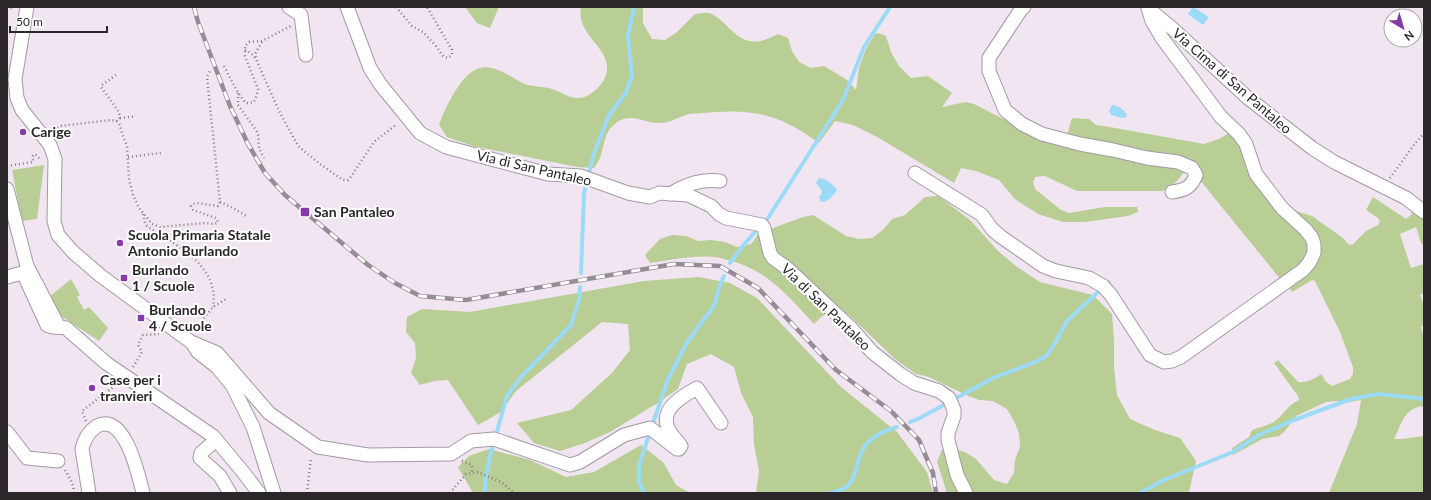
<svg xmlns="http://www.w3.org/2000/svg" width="1431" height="500" viewBox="0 0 1431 500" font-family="Lato,sans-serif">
  <rect width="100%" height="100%" fill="#f0e5f0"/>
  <!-- green -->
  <g fill="#b9ce95">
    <polygon points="465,7 499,7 490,28 477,23"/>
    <path d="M581 7H643V23L652 39 665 40 676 33 695 14C699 14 704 12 708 13 714 14 721 20 726 25 744 44 755 46 778 34L788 38 792 51 799 62 811 68 824 66 847 80 856 90 859 68 866 49 875 34 878 33 886 36 891 52 899 66 911 78 928 76 952 93 942 107 966 102 974 104 1046 141 1066 139 1072 118 1089 119 1096 125 1104 126 1204 144 1219 139 1229 133 1240 143 1308 239V262L1282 281 1199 179 1185 171 1176 182 1162 191H1077L1045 176 1035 177 1033 182 1035 189 1061 210 1069 213 1105 207H1137L1138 212 1128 216 1085 222H1063L1038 214 1015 199 999 180 976 171 961 168 954 183 879 138 853 125 835 121 819 143C784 118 760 109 717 112 708 113 699 113 689 114 680 116 670 123 661 123 645 124 634 113 619 121 605 129 605 141 601 155 600 159 597 164 594 168L577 167 473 146 447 137 439 125C445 108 460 76 477 69 493 62 511 78 525 84 533 87 543 86 552 89 560 91 568 98 577 98 589 99 603 85 606 75 614 48 576 38 581 7Z"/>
    <polygon points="44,165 37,219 22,221 12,170"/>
    <path d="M938 196 970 220 997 250 1017 267 1040 282 1093 295 1112 314 1114 340V367L1117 395 1130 419 1155 430 1180 438 1196 461 1190 488 1188 493H947L937 462 942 450 954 449 965 452 976 459 994 480 1007 484 1014 473 1015 460 1020 447 1019 433 1014 421 1007 409 993 401 979 400 966 395 929 377 916 374 896 360 848 314 835 312 822 316 814 324C789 297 769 272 732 261 726 260 720 257 714 257 693 255 671 260 650 263L645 255 660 239 672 235 686 236 698 241 711 240 725 242 737 247 751 244 759 233 803 217 813 215 846 236 859 239 872 238 883 230 892 219 905 215 925 197Z"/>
    <path d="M1373 197 1406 219 1411 215 1413 208 1424 219V245L1421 243 1416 227 1400 234 1411 268 1424 264V293L1420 295 1424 306V325L1421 327 1424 337V406C1404 408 1402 423 1394 439H1401L1424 436V493H1329L1357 424 1361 400 1350 402 1337 401 1326 402 1296 416 1285 431 1279 436 1262 439 1233 455 1232 448 1249 437 1252 430C1260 427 1267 426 1274 422 1284 415 1286 406 1299 400L1298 396 1274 363 1278 360 1298 382C1307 383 1314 379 1321 374L1326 382 1332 386 1350 379 1353 374V367L1340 332 1315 281 1312 280 1292 292 1290 288C1303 279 1314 272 1319 256L1286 208 1312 216 1343 238 1348 244 1352 245 1366 231 1378 225 1380 222 1378 218 1366 210Z"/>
    <polygon points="699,277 730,283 757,298 841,387 897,432 927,472 933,493 756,493 759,471 754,444 753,417 741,393 734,367 711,354 687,364 678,389 656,404 610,432 585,443 560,451 534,443 517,423 571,410 612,373 630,350 628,324 602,322 516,391 501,412 478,425 448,380 434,381 420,385 411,373 416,358 415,343 406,332 407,317 422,309 470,312 644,281"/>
    <polygon points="71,279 80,295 77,297 84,310 89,307 108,328 99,341 61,316 48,298"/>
    <polygon points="641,445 663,462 676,485 690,493 473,493 458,467 469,456 489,449 530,460 566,477 594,472"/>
  </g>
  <!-- water -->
  <g fill="#9cdbf8">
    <polygon points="1193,7 1209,17 1203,25 1188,14"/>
    <path d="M1112 105C1119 105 1126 111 1127 117L1122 118 1111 115 1109 111Z"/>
    <path d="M819 178C826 178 834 185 837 190 833 196 829 202 821 202L819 197 821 195 822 191 816 183Z"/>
  </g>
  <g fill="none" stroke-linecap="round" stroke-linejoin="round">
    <!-- stream -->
    <g stroke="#9cdbf8" stroke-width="4">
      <polyline points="730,263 746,242 768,218 843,100 864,47 890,7"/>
      <polyline points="581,273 584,194 593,156 609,115 626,93 632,75 628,35 634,7"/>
      <polyline points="910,422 918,419 993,378 1038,361 1047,355 1055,343 1067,321 1109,282"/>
      <polyline points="485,493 485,482 490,456 507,396 520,378 571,325 579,300 580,287"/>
      <polyline points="644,493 639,482 639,465 668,379 687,342 714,306 720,285 724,276"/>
      <path d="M829 493C849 491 854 480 858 463 859 459 860 454 862 451 869 437 883 431 897 427"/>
      <polyline points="1140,493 1164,480 1233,452 1259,435 1294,420 1351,399 1379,394 1424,399"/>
    </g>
    <defs>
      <g id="minor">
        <path d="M27 7 15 79 17 98 22 110 50 145 55 159 54 221 58 235 73 252 101 276 191 342 217 353 269 413 318 447 368 455 451 454 471 441 494 439 570 465 580 462 624 435 650 428 677 449H679L681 446C677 440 670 434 668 428 660 408 683 396 697 388L721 423"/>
        <polyline points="289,7 301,15 306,55"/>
        <polyline points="347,7 370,68 380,84 420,133 446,147 548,174 581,176 628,193 650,197 659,193 688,195 711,206 719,214 726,218 762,225 764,228 770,253 773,258 788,269 851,328 872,352 900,374 914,383 939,391 949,398 954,410 954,416 948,433 948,440 957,475 966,493"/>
        <path d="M1024 7 1022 8 989 58V71L1005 110 1022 124 1042 134 1080 144 1113 150 1147 158 1178 162 1192 168 1196 175C1191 188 1185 190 1172 192"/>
        <polyline points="1149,9 1173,29 1248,98 1312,148 1334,162 1406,198 1424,212"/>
        <polyline points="915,173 982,215 992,229 1000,236 1043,266 1056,271 1089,278 1103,286 1111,295 1150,355 1164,362 1172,361 1181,357 1303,270 1309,263 1314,253 1314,244 1312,238 1306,230 1282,208 1256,174 1246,144 1239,134 1221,117 1162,38 1152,21 1148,8"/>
        <polyline points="7,189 27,266 59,327"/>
        <path d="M670 194C687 184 700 179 720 181"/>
        <path d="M7 277 22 273 24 275 47 325C53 329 60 326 66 328L106 363 213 436 243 472 259 493"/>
        <polyline points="194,346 198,352 217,367 232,385 253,427 274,493"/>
        <polyline points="7,432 27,458 58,461"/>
        <polyline points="216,440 201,453 200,458 220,476 230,493"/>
        <path d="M89 493 82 449C84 439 88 432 97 426 125 411 139 477 143 493"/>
      </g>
    </defs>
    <!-- minor casing -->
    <use href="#minor" stroke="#a399a4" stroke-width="15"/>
    <!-- path -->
    <g stroke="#857e85" stroke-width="2.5" stroke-dasharray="1 3" stroke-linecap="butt">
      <polyline points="7,7 14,9"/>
      <polyline points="396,7 412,26 423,32 436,46 442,55 445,57 448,58 452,55 452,50 427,7"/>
      <polyline points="245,50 251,53 256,59 279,111 298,146 320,164 343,180 348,180 350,178 374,142 397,124"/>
      <polyline points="256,57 255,54 262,42"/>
      <path d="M224 66C231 79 236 92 246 103L254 102 257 94 258 89 245 56V46L249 42 262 41 291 26"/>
      <polyline points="116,75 102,85 101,87 119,112 120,118"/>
      <polyline points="238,93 238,105 258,133 259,148 264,158"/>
      <polyline points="120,118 117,121 120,125 122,133 127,146 129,179 133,195 139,208 152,224 160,227 205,223 215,224 218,222 216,218 193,210 191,206 193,204 197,203 218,206 220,202 207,77 210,71"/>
      <polyline points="120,118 136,116"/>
      <polyline points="54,130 60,126 111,120 117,121"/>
      <polyline points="128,157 161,153"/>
      <polyline points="7,166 33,162 33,156 35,154 41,160"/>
      <polyline points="1390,178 1414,145 1424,133"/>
      <polyline points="220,202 233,208 248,217"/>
      <path d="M143 214 145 223 147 226C176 246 220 265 213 307"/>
      <polyline points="194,331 213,307 226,299"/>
      <polyline points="133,367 142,352 138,345 143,335 159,334"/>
      <polyline points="86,421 82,411 117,384"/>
      <polyline points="462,461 472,465 472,473"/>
      <path d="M65 470C69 477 74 484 74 493"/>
      <polyline points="307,493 311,458"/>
      <polyline points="450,493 466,474 478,472 501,482 514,493"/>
    </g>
    <!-- minor -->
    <use href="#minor" stroke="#fff" stroke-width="13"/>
    <defs>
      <polyline id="rail" points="194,7 198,22 230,106 248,144 265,173 285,195 368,265 395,283 420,296 466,300 674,264 720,266 758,288 836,370 891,411 919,440 933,473 936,493"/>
    </defs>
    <!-- rail casing -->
    <use href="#rail" stroke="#958d95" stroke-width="4.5"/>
    <!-- rail -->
    <use href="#rail" stroke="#fff" stroke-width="3" stroke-dasharray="9" stroke-linecap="butt"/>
  </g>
  <!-- markers -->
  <g fill="#863aaa" stroke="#fff" stroke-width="1.5">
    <circle cx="23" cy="132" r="4"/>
    <rect x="300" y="207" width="10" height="10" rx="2"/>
    <circle cx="120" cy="243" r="4"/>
    <rect x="120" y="274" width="8" height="8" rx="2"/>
    <rect x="137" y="314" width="8" height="8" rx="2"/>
    <circle cx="92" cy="388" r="4"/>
  </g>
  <g text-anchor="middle" stroke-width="4" stroke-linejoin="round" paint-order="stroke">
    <!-- street labels -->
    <g font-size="14" fill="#2a262a" stroke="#fff">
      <text transform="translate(1232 81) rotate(41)" y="5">Via Cima di San Pantaleo</text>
      <text transform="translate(534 168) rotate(13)" y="5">Via di San Pantaleo</text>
      <text transform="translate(826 307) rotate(44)" y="5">Via di San Pantaleo</text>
    </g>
    <!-- poi labels -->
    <g font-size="14" font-weight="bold" fill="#2a262a" stroke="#fff" text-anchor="start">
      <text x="31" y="137">Carige</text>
      <text x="314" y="217">San Pantaleo</text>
      <text x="128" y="240">Scuola Primaria Statale<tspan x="128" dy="16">Antonio Burlando</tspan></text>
      <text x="132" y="275">Burlando<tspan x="132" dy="16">1 / Scuole</tspan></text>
      <text x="149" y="315">Burlando<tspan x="149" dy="16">4 / Scuole</tspan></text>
      <text x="100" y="385">Case per i<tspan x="100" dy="16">tranvieri</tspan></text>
    </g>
  </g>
  <!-- border -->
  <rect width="1431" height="500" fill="none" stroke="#2a262a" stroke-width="16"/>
  <!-- north arrow -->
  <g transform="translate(1403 28) rotate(142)"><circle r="19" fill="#ffffff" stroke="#aaa8aa"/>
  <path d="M0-3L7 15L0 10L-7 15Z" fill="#863aaa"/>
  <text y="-6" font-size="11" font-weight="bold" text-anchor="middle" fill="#2a262a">N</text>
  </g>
  <!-- scale -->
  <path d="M10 26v6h97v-6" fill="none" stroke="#2a262a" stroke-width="2"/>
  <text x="16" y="26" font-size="12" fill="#2a262a" stroke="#ffffff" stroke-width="3" paint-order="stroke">50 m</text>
</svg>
